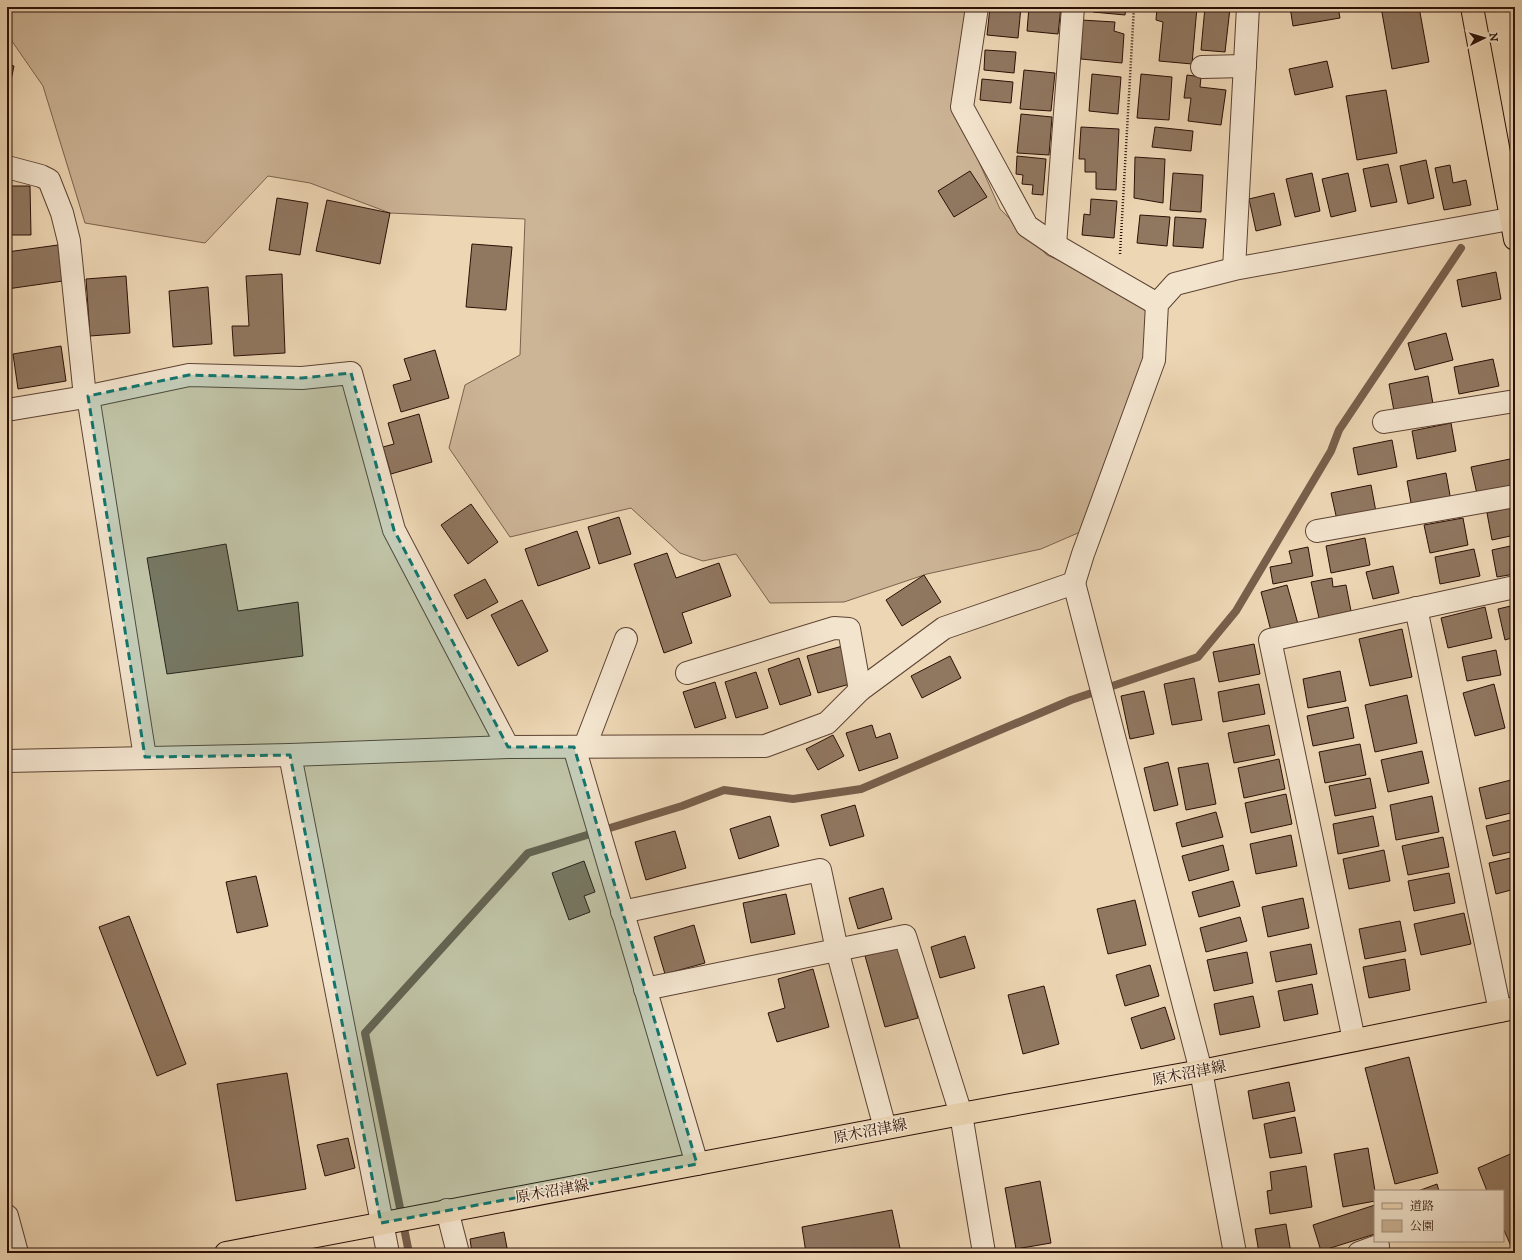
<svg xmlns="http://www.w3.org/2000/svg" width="1522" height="1260" viewBox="0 0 1522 1260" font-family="'IM FELL DW Pica','Noto Serif JP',serif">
  <rect width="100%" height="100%" fill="#edd6b4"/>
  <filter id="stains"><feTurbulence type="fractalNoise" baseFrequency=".005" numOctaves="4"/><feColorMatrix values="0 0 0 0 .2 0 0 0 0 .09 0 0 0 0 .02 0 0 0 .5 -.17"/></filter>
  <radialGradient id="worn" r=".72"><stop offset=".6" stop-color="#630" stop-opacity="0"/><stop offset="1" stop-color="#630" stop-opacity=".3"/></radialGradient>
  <!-- green -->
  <polygon fill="#ccb496" stroke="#7c624e" points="7,7 976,7 959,117 1000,209 1047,255 1157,304 1144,386 1094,526 1041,549 927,574 844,602 770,603 736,554 703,561 680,553 631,508 510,537 449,448 465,385 520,355 525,219 390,213 310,183 268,176 205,243 85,223 43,86 7,34"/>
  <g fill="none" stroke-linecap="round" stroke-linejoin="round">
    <!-- stream -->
    <polyline stroke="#785f4b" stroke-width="8" points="409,1253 365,1033 528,853 682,806 724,790 793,799 861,789 1071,700 1198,657 1236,611 1331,451 1339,430 1461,248"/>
  </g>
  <!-- building -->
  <g fill="#907760" stroke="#2c1006">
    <polygon points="990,7 1021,7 1018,38 987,35"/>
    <polygon points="1029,7 1061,7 1058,34 1027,31"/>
    <polygon points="1094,7 1126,7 1125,15 1093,12"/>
    <polygon points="1157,7 1197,7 1192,64 1159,61 1163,22 1156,20"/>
    <polygon points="1205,7 1230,8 1225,52 1201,50"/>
    <polygon points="1290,7 1338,7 1340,18 1293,26"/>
    <polygon points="1381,7 1419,7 1429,62 1392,69"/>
    <polygon points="1081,20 1115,22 1114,31 1124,34 1122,63 1081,59"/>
    <polygon points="985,50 1016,52 1014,73 984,70"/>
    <polygon points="1327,61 1333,87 1295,95 1289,69"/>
    <polygon points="7,64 14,66 7,99"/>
    <polygon points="1024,70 1055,73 1051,111 1020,109"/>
    <polygon points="1092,74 1121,77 1118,114 1089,111"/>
    <polygon points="1141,74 1172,77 1169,120 1137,118"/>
    <polygon points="1187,75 1201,77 1200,87 1226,90 1221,125 1188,121 1191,98 1184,98"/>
    <polygon points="982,79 1013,82 1011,103 980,100"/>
    <polygon points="1386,90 1397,153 1357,160 1346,96"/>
    <polygon points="1021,114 1052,117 1049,155 1017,153"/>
    <polygon points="1081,127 1119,129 1116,190 1096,189 1096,172 1085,172 1085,159 1079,159"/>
    <polygon points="1155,127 1193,131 1191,151 1152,147"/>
    <polygon points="1017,156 1046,159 1043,195 1032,194 1033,185 1022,184 1023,175 1016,174"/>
    <polygon points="1135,157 1165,159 1163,203 1134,198"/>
    <polygon points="1426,160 1434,198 1408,204 1400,166"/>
    <polygon points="1388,164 1397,202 1371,207 1363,169"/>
    <polygon points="1450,165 1453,183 1466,180 1471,205 1444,210 1435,168"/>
    <polygon points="970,171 987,197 954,217 938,191"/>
    <polygon points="1173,173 1203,175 1201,212 1170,210"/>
    <polygon points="1312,173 1320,211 1295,217 1286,179"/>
    <polygon points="1348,173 1356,211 1331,217 1322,179"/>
    <polygon points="7,186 30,186 31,235 7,235"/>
    <polygon points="1274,193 1281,225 1256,231 1249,199"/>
    <polygon points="277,198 308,203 300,255 269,250"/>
    <polygon points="1091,199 1117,201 1114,238 1082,235 1084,214 1090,215"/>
    <polygon points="327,200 390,213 380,264 316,251"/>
    <polygon points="1140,215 1170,217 1167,246 1137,243"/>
    <polygon points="1175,217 1206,219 1203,248 1173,246"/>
    <polygon points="472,244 512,247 506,310 466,307"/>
    <polygon points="58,245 63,281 7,289 7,252"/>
    <polygon points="1496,272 1501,299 1462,307 1457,280"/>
    <polygon points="282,274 285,353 234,356 232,326 249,326 246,276"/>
    <polygon points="126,276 130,333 90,336 86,279"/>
    <polygon points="208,287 212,344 173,347 169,291"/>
    <polygon points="1446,333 1453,360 1415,370 1408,343"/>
    <polygon points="61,346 66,381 18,389 13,354"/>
    <polygon points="435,350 449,398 401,412 393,385 411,380 404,359"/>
    <polygon points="1493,359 1499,386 1459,394 1454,367"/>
    <polygon points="1428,376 1433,404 1394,411 1389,384"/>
    <polygon points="419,414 432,462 391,474 383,447 394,444 388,423"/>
    <polygon points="1451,423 1456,451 1417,459 1412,431"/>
    <polygon points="1392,440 1397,467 1358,475 1353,448"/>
    <polygon points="1510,459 1515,487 1477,494 1471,467"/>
    <polygon points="1446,473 1451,501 1412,508 1407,481"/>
    <polygon points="1371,485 1376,512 1337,520 1331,493"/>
    <polygon points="471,504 498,542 468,564 441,525"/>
    <polygon points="1515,507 1515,535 1492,540 1487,513"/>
    <polygon points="619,517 631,554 599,564 588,527"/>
    <polygon points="1463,518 1468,545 1430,553 1424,525"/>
    <polygon points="577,531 590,568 538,586 525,549"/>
    <polygon points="1365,538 1370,565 1331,573 1326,546"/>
    <polygon points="226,544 238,611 298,602 303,656 167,674 147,558"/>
    <polygon points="1515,545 1515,574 1497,577 1492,550"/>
    <polygon points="1308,547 1313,576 1273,584 1270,567 1292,563 1289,551"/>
    <polygon points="1474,549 1480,576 1440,584 1435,557"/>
    <polygon points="667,553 676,578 719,563 731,596 682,613 692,643 664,653 634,564"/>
    <polygon points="1393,566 1399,593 1373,599 1366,572"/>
    <polygon points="924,575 941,602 902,626 886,600"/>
    <polygon points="1332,578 1333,587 1346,585 1351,611 1319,618 1311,582"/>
    <polygon points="485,579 498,602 467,619 454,595"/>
    <polygon points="1287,585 1298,624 1271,631 1261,592"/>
    <polygon points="522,600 548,651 518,666 491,615"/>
    <polygon points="1515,605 1515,637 1505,640 1498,609"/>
    <polygon points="1485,607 1492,638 1448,648 1441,618"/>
    <polygon points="1402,629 1412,677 1370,686 1359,639"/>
    <polygon points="1254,644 1260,674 1219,682 1213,652"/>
    <polygon points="846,645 857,682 818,693 807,656"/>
    <polygon points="1496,650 1501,675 1467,681 1462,657"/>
    <polygon points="950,656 961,678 922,698 911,676"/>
    <polygon points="799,658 811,695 780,705 768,669"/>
    <polygon points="1340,671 1346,701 1308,708 1303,679"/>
    <polygon points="756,672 768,708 736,718 725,682"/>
    <polygon points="1194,678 1202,720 1172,725 1164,684"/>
    <polygon points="715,682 726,718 695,728 683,692"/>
    <polygon points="1259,684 1265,714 1223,722 1218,692"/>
    <polygon points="1494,684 1505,728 1475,736 1463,693"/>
    <polygon points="1144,691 1154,734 1130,739 1121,696"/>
    <polygon points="1407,695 1417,743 1375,752 1365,705"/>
    <polygon points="1348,707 1354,738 1313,746 1307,716"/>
    <polygon points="872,725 876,738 890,733 898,758 859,771 846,733"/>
    <polygon points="1269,725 1275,755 1234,763 1228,733"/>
    <polygon points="833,735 844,756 818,770 806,749"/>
    <polygon points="1360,744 1366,775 1325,783 1319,752"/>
    <polygon points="1422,751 1429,783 1388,792 1381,760"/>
    <polygon points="1279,759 1285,789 1244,798 1238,768"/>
    <polygon points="1168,762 1178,805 1154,811 1144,768"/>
    <polygon points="1208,763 1216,804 1186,810 1178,768"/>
    <polygon points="1370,778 1376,808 1335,816 1329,786"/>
    <polygon points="1515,779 1515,812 1486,819 1479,788"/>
    <polygon points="1286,794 1292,824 1251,833 1245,803"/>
    <polygon points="1432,796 1439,832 1396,840 1390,805"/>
    <polygon points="855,805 864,836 830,846 821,815"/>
    <polygon points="1216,812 1223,837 1182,847 1176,823"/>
    <polygon points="770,816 779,846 739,859 730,829"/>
    <polygon points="1373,816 1379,846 1338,854 1333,824"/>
    <polygon points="1515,819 1515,851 1493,856 1486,826"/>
    <polygon points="675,831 686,868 646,880 635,842"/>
    <polygon points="1291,835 1297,866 1256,874 1250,844"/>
    <polygon points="1443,837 1449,867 1408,875 1402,846"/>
    <polygon points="1223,845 1229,870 1189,881 1182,856"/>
    <polygon points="1384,850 1390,881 1349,889 1343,859"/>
    <polygon points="1515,857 1515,889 1496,894 1489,863"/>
    <polygon points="584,861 595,892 584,896 590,912 569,920 552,873"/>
    <polygon points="1449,873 1455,903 1414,911 1408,881"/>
    <polygon points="256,876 268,926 237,933 226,882"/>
    <polygon points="1233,881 1240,906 1199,917 1192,892"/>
    <polygon points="883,888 892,919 858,929 849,898"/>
    <polygon points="786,894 795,934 751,943 743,903"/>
    <polygon points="1303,898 1309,928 1268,937 1262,907"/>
    <polygon points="1135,900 1146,945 1108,954 1097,909"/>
    <polygon points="1464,913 1471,944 1421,955 1414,924"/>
    <polygon points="129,916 186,1064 157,1076 99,927"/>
    <polygon points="1240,917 1247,941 1206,952 1200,928"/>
    <polygon points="1400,921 1406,951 1365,959 1359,929"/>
    <polygon points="694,925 705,963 665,974 654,937"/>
    <polygon points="965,936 975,968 940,978 931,947"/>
    <polygon points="1311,944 1317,974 1276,982 1270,952"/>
    <polygon points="899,947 918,1018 885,1027 865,956"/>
    <polygon points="1247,952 1253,983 1214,991 1207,960"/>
    <polygon points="1405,959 1410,990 1369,998 1363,967"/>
    <polygon points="1150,965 1159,996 1125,1006 1116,975"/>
    <polygon points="813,969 829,1027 777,1042 768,1013 785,1008 778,979"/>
    <polygon points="1312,984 1318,1014 1284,1021 1278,991"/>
    <polygon points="1044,986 1059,1044 1023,1054 1008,995"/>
    <polygon points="1253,996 1260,1027 1220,1035 1214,1004"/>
    <polygon points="1165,1007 1175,1039 1141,1049 1131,1018"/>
    <polygon points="1409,1057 1438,1173 1395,1184 1365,1068"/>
    <polygon points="287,1073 306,1189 236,1201 217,1084"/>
    <polygon points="1289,1082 1295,1111 1253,1119 1248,1091"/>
    <polygon points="1295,1117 1302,1153 1270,1158 1264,1124"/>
    <polygon points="348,1138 355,1168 325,1176 317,1145"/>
    <polygon points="1368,1148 1375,1191 1375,1201 1343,1207 1334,1154"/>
    <polygon points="1515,1152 1515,1253 1514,1253 1503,1228 1503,1191 1487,1191 1478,1168"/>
    <polygon points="1306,1166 1312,1207 1270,1214 1267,1191 1272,1190 1270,1172"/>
    <polygon points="1040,1181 1051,1243 1016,1249 1005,1188"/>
    <polygon points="1437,1184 1439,1191 1418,1191"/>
    <polygon points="1375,1205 1375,1234 1321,1251 1313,1225"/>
    <polygon points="892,1210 901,1253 806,1253 802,1227"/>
    <polygon points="1286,1224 1291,1253 1259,1253 1255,1229"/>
    <polygon points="504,1232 508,1253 472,1253 470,1239"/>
    <polygon points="446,1249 447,1253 419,1253"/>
  </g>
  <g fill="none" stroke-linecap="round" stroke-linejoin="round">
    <defs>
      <g id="minor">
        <polyline points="977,7 962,107 1027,226 1055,245 1157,304"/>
        <polyline points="1202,67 1245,66"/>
        <polyline points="7,167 41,176 49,180 62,213 69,241 85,397"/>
        <polyline points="1055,245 1073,7"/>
        <polyline points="1234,269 1248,7"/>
        <polyline points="88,396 145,757"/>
        <polyline points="7,410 85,397 189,375 302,378 351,373 394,530 508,747"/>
        <polyline points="1384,422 1515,401"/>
        <polyline points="1317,531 1515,496"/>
        <polyline points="1074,583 1201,1071 1235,1253"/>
        <polyline points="1416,608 1500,1011"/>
        <polyline points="687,673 834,628 849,629 860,690"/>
        <polyline points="585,746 626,639"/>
        <polyline points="574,747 697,1164"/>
        <polyline points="290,755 388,1253"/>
        <polyline points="7,761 290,755 508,747 765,746 827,723 860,690 944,628 1074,583 1083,554 1154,360 1157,304 1175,284 1234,269 1515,218"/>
        <polyline points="622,912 820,870 837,950 885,1128"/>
        <polyline points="645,989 905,936 961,1114 984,1253"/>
        <polyline points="1354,1040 1270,640 1515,587"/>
        <polyline points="447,1210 458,1253"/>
        <polyline points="7,1216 17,1253"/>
        <polyline points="1359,1253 1378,1246"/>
      </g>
      <g id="major">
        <polyline points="1472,7 1515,239"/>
        <polyline points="226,1253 961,1114 1201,1071 1515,1008"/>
      </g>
    </defs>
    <!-- minor casing -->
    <use href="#minor" stroke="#5c4232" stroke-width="24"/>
    <!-- major casing -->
    <use href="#major" stroke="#2c1006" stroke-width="24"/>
    <!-- path -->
    <polyline stroke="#2c1006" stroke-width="2.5" stroke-dasharray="1 2" stroke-linecap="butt" points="1120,254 1134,7"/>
    <!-- minor -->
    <use href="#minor" stroke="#f3e4ce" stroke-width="22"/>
    <!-- major -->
    <use href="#major" stroke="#edd6b4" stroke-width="22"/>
  </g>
  <!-- marked area -->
  <path fill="#0f766e" fill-opacity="0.2" stroke="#0f766e" stroke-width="3" stroke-dasharray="8 5" stroke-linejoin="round" d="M351 373 394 530 508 747H574L697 1164 381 1223 290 755 145 757 88 396 189 375 302 378Z"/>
  <g text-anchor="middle" stroke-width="3.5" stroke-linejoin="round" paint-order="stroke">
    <!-- street labels -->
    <g font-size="15" fill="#2c1006" stroke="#f3e4ce">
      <text transform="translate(1189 1073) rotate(-11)" y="5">原木沼津線</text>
      <text transform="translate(870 1131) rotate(-11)" y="5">原木沼津線</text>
      <text transform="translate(552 1191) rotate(-10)" y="5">原木沼津線</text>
    </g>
  </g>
  <!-- margin -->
  <rect width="1522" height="1260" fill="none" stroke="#edd6b4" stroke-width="24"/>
  <rect x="8" y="8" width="1506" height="1244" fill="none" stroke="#2c1006" stroke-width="2"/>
  <rect x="12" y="12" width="1498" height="1236" fill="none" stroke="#2c1006"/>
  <!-- legend -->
  <rect x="1374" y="1190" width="130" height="52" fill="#f3e4ce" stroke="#a38f7e"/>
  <rect x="1382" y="1203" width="20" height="6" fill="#edd6b4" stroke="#a38f7e"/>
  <text x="1410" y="1210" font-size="12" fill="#2c1006">道路</text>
  <rect x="1382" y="1220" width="20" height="12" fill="#ccb496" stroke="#a38f7e"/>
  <text x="1410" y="1230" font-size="12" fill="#2c1006">公園</text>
  <!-- north arrow -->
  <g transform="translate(1484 38) rotate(85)" stroke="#f3e4ce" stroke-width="3" paint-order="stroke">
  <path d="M0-3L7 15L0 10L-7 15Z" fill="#2c1006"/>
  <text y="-6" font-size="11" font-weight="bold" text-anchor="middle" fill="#2c1006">N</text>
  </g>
  <rect width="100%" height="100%" filter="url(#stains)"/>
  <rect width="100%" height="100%" fill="url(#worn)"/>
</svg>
